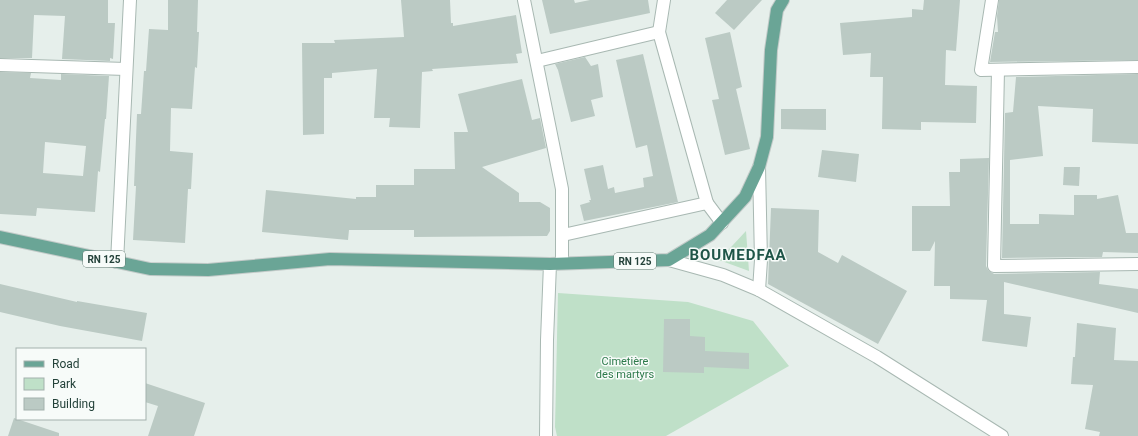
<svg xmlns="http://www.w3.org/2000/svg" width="1138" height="436" viewBox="0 0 1138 436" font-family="Roboto,sans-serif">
  <rect width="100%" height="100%" fill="#e6efeb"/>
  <!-- green -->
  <g fill="#bfe0c8">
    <polygon points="746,231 749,271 719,260"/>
    <polygon points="558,293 688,302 753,321 789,366 666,436 557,436 555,427"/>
  </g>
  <!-- building -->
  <g fill="#bbcac4" fill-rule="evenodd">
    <polygon points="0,0 108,0 108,23 115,23 113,59 110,58 110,61 62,59 65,16 34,15 32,58 0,58"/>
    <polygon points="168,0 198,0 197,32 199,32 197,68 195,67 192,109 171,108 170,151 193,153 191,189 188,189 185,243 133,240 136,186 134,186 137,114 141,114 144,71 146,71 149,29 168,30"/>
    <polygon points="401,0 450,0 451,23 453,23 453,26 516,15 522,53 516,54 518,63 432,69 433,71 422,72 420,128 389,127 390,118 374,118 377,69 332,73 332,78 324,78 324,134 303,135 302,43 335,43 334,40 404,37"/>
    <polygon points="542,0 574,0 575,3 590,0 648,0 650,13 550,34"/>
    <polygon points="727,0 762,0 734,30 715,13"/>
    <polygon points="924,0 960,0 956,51 946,50 945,85 977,86 976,123 921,122 921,130 882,129 883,77 870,77 871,53 843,55 840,23 912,17 912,9 923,10"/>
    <polygon points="999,0 1138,0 1138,60 990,62 995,32 998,32 997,16"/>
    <polygon points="730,32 742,87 736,89 750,149 725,155 712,100 719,99 705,38"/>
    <polygon points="643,54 678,202 584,221 580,205 590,202 589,200 591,200 584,169 603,165 608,189 614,187 615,193 644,187 643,178 653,176 647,145 636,148 616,60"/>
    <polygon points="585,57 591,66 598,64 603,97 591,100 595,116 571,122 558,70 555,64"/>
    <path d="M0 72 31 73 30 78 61 80V74L109 76 106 119H105L100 172 98 171 95 212 37 208 36 216 0 214ZM45 142 86 146 83 176 43 173Z"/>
    <polygon points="1138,74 1138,144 1092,142 1093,109 1038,106 1043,156 1010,160 1010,224 1039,224 1039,214 1074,215 1074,195 1097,195 1097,199 1118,195 1126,233 1138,233 1138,253 1103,252 1102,257 1002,258 1005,113 1013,112 1016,77"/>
    <polygon points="522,79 532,120 540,118 546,148 482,167 519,193 519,202 540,202 550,208 550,231 547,236 414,237 414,230 349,230 348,240 262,232 266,190 356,199 356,197 376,197 376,185 414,185 414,169 455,169 454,132 468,132 458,94"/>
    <polygon points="781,109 826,109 826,130 781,129"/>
    <polygon points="822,150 859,154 856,182 818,177"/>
    <polygon points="989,158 986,266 988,270 994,274 1100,272 1099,284 1138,289 1138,313 1004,282 1004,314 1031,317 1027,347 982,341 987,300 950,299 950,286 934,286 935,241 930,251 912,251 912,206 950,206 949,172 960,172 960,159"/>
    <polygon points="1064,167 1080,167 1079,186 1063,185"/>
    <polygon points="771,208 819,210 818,252 838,263 842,255 907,291 878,344 768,284"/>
    <polygon points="0,284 77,302 77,301 147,313 142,341 60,326 0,312"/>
    <polygon points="664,319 690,319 690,336 705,337 705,351 749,353 749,369 704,367 704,373 663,372"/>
    <polygon points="1077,323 1116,328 1114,360 1138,361 1138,436 1099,436 1100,432 1085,429 1093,385 1071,384 1073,357 1075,357"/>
    <polygon points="145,383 205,403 194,436 148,436 158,406 145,402"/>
    <polygon points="14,418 59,433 59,436 8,436"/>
  </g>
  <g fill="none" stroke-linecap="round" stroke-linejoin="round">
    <defs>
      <g id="minor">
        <polyline points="992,0 981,70 1138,67"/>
        <polyline points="537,61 659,32"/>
        <polyline points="0,65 126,69"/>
        <polyline points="998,70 994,266 1138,264"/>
        <polyline points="707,203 722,223"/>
        <polyline points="563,235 707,203 659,32 664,0"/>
        <polyline points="117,262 130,0"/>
        <polyline points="759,290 761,260 759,167"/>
        <polyline points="546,436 547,340 550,264"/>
      </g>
      <g id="tertiary">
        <polyline points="524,0 562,189 562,263"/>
        <polyline points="669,260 723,275 759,290 877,357 1002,436"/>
      </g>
      <polyline id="primary" points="0,237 150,269 208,270 330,259 550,264 669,260 710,235 745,197 759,167 767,137 771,50 777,10 783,0"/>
    </defs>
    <!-- minor casing -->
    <use href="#minor" stroke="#a8b8b2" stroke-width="14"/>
    <!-- tertiary casing -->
    <use href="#tertiary" stroke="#a8b8b2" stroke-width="14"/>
    <!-- primary casing -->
    <use href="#primary" stroke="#c2cac8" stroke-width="14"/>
    <!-- minor -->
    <use href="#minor" stroke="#fff" stroke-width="12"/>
    <!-- tertiary -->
    <use href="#tertiary" stroke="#fff" stroke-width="12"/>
    <!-- primary -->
    <use href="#primary" stroke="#6aa596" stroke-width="12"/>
  </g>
  <g text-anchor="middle" stroke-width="3" stroke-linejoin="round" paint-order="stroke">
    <!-- shield labels -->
    <g fill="#f7fbf9" stroke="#637a73" stroke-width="1">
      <rect x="83" y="251" width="42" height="16" rx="3"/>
      <rect x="614" y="253" width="42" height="16" rx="3"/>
    </g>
    <g font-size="10" font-weight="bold" fill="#24423a">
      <text x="104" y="263">RN 125</text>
      <text x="635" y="265">RN 125</text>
    </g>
    <!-- park labels -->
    <g font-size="11" fill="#2d7a4b" stroke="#f7fbf9">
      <text x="625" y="365">Cimetière<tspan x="625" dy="13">des martyrs</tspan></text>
    </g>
    <!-- district labels -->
    <g font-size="15" font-weight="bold" letter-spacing="1" fill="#1f5548" stroke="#f7fbf9">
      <text x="738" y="260">BOUMEDFAA</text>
    </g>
  </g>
  <!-- legend -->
  <rect x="16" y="348" width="130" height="72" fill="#f7fbf9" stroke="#a3b1ad"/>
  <rect x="24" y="361" width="20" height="6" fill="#6aa596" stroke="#a3b1ad"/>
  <text x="52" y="368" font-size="12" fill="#24423a">Road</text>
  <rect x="24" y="378" width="20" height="12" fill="#bfe0c8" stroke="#a3b1ad"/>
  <text x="52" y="388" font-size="12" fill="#24423a">Park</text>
  <rect x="24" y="398" width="20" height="12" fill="#bbcac4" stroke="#a3b1ad"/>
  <text x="52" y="408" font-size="12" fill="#24423a">Building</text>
</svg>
